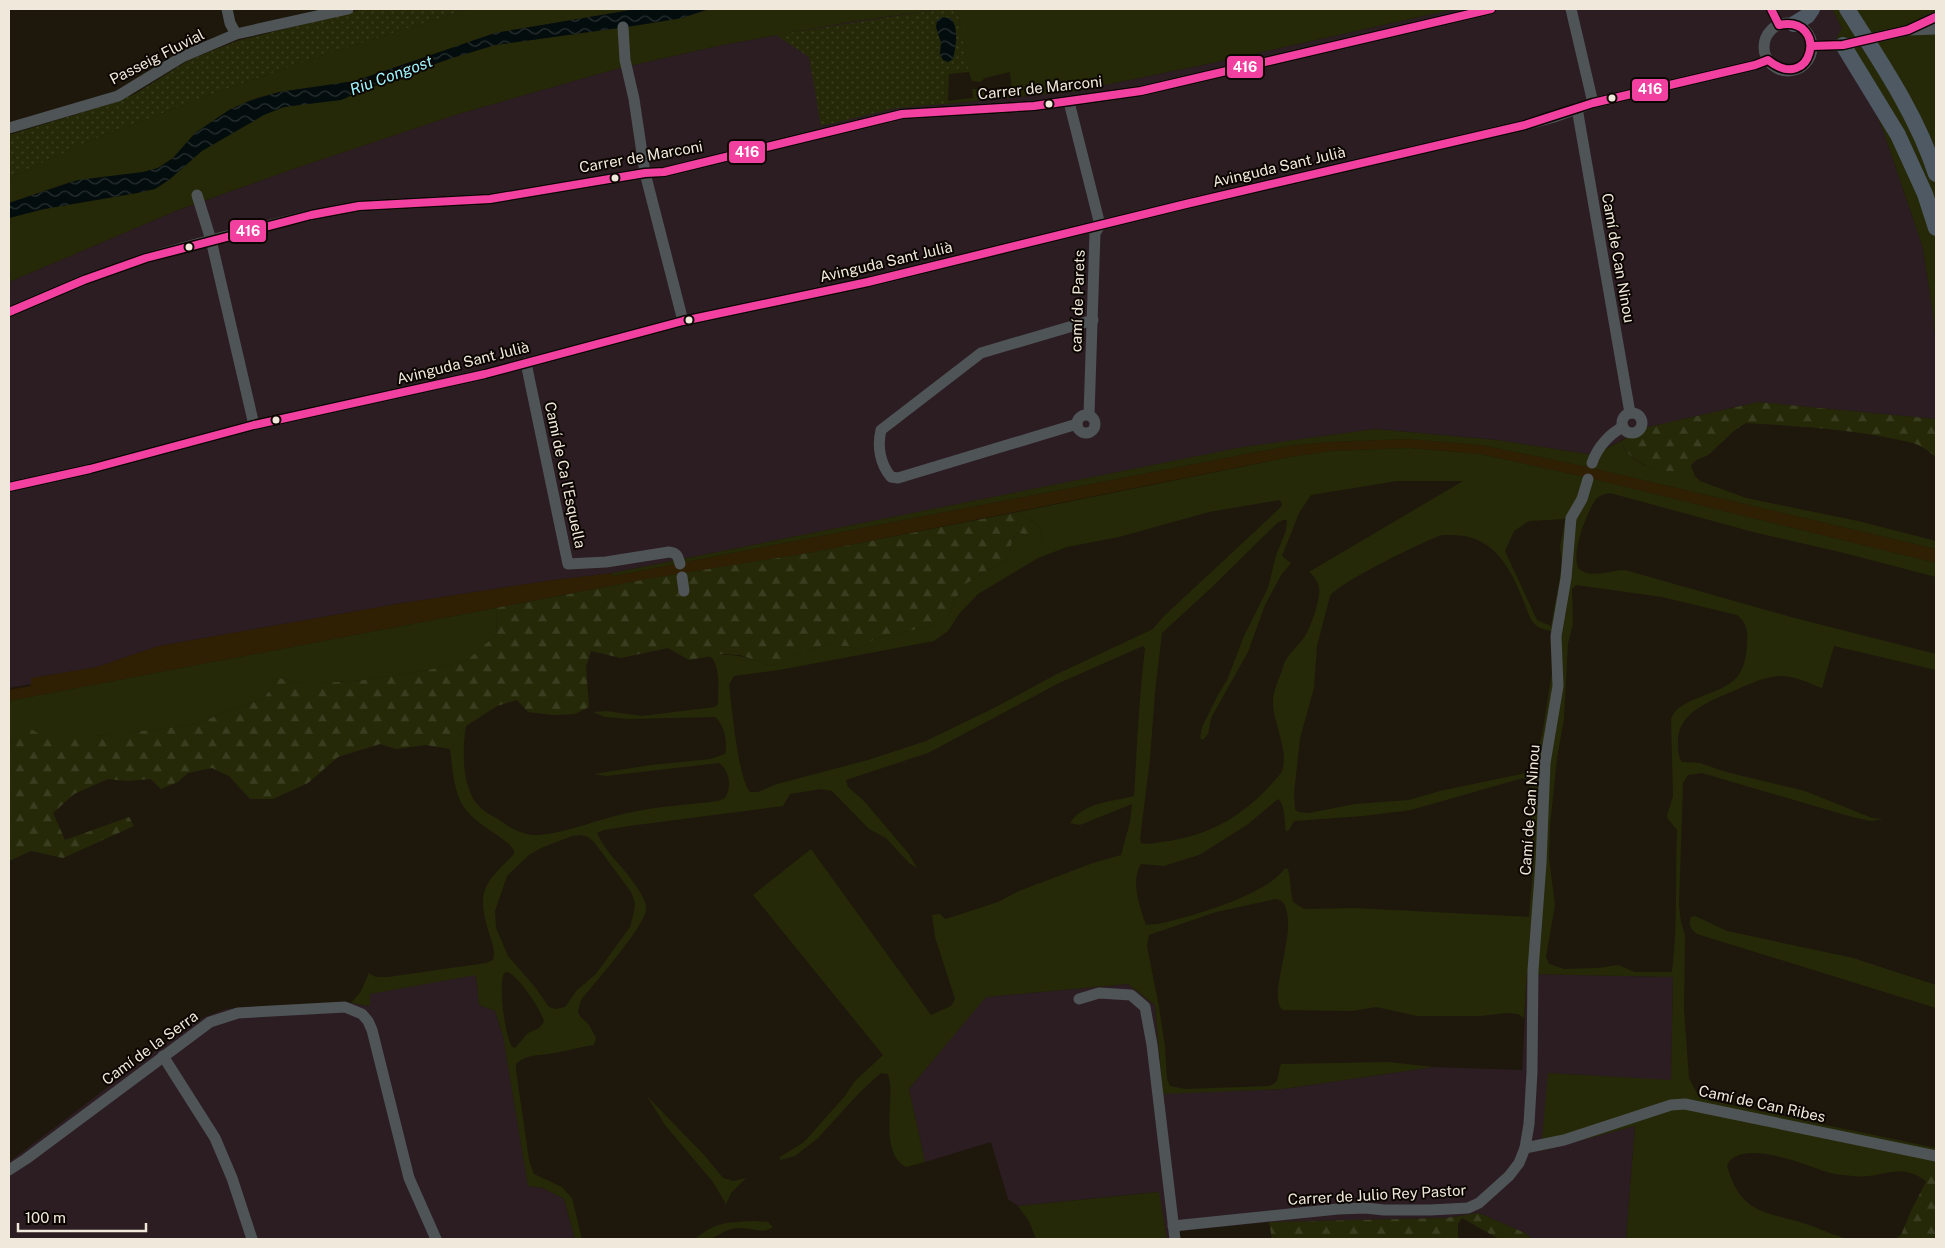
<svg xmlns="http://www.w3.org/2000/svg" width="1945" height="1248" viewBox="0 0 1945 1248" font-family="'Public Sans',sans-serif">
  <defs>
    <pattern id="forest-firs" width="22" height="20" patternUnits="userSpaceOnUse" patternTransform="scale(1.25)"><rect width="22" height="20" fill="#252908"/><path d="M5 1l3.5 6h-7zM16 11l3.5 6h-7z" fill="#3a3e20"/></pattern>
    <pattern id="park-dots" width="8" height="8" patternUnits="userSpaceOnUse" patternTransform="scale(1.25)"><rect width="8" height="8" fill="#252908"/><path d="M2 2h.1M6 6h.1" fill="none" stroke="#3a3e20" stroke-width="1.8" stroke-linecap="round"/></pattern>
    <pattern id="water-waves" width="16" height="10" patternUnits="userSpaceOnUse" patternTransform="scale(1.25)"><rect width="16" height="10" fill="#040d0e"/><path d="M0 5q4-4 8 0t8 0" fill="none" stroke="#293030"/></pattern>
  </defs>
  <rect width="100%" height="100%" fill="#1e180c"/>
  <!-- built -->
  <polygon fill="#2f2004" points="1409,439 1481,445 1588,467 1936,549 1936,563 1585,477 1480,454 1409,448 1331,451 1290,457 814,552 647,579 9,701 9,690 31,686 30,678 97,667 158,646 402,603 545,581 612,573 613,576 1288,446 1328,442"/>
  <!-- industrial -->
  <g fill="#2c1d22">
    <polygon points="942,9 957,9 968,69 944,72 945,104 1071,92 1217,62 1455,9 1832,9 1842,28 1883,130 1923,248 1934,321 1936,348 1936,419 1758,402 1644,428 1594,455 1497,440 1375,429 1244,447 612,573 545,581 402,603 158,646 97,667 31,678 31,684 9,688 9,282 178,210 293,169 455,115 616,69 722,45 850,22"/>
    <polygon points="476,974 479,1005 495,1011 503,1036 528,1186 543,1188 564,1199 575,1239 9,1239 9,1162 195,1021 226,1009 351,1003 370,1006 370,994"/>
    <polygon points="1527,974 1673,977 1671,1081 1548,1073 1635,1126 1626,1239 1533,1239 1525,1233 1479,1213 1445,1218 1269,1222 1181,1231 1167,1239 1158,1192 1018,1206 1008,1199 991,1142 925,1162 909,1089 985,997 1128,984 1155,1005 1163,1093 1283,1089 1433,1067 1522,1070"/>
  </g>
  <!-- green -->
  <g fill="#252908" fill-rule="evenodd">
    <polygon points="468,9 637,9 495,33 355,81 280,92 256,98 229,110 190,139 173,158 158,168 143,172 70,182 9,203 9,178 89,141 220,91 326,54"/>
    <polygon points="709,9 942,9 850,22 722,45 616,69 455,115 293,169 178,210 9,282 9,218 44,209 137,193 158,187 201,151 267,113 279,108 301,104 341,100 366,89 449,59 495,45 633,26 682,18"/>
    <path d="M957 9H1455L1217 62 1071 92 945 104 944 72 968 69ZM969 72 972 81 980 82 985 78 1010 72 1012 93C995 96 988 88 972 89L973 98 948 101 949 74Z"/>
    <polygon points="1832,9 1936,9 1936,348 1934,321 1923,248 1883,130 1873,107 1840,52 1837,37 1842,28"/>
    <path d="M1375 429 1497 440 1594 455 1621 441C1629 468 1668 475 1691 466L1695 476 1700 481 1746 498 1858 521 1936 541V549L1588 467 1481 445 1409 439 1328 442 1288 446 613 576 612 573 1243 447Z"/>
    <path d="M1409 448 1480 454 1585 477 1936 563V577L1844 553 1757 533 1610 493C1605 494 1600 495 1596 499 1588 509 1566 563 1582 571 1594 578 1612 570 1625 570L1791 617 1936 654V670L1834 646 1822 688C1808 683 1794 675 1778 676 1761 678 1747 685 1731 692 1708 702 1677 713 1678 743 1678 750 1678 756 1682 762L1700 763 1726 772 1805 791 1872 818 1884 819 1871 821 1852 817 1702 773 1688 775 1683 783 1679 905 1681 922 1685 935 1684 1009 1689 1078 1698 1095 1707 1100 1936 1148 1935 1167 1927 1182C1900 1160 1880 1180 1853 1176 1845 1175 1835 1175 1827 1172 1807 1165 1738 1137 1727 1166 1741 1213 1762 1211 1803 1223 1817 1227 1830 1234 1844 1238L1626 1239 1635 1126 1541 1151 1548 1073 1671 1080 1673 977 1527 974 1524 1018 1518 1014 1506 1013 1481 1016H1417L1376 1007 1352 1011 1283 1010C1265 997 1302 925 1282 901L1275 899 1216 912 1149 935 1147 946 1159 1007 1165 1047 1167 1079 1170 1086 1185 1089 1269 1086C1281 1083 1277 1074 1281 1064H1285L1389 1062 1433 1067 1283 1089 1163 1094 1155 1005 1128 984 986 997 909 1089 925 1162 906 1167C880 1153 893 1107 890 1082L888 1074 881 1073 860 1092 818 1138 795 1156 780 1160V1157L804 1142 845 1096 855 1081 883 1055 753 895 811 849 931 1015 951 1006 955 999 935 937 932 915 940 914 945 919 952 917 998 902 1019 891 1093 863 1121 855 1130 822 1132 804 1080 825 1070 823C1084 802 1111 802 1134 796 1137 747 1139 697 1145 648L1143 646 1059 683 928 753 846 780 848 787 864 801 909 854 917 868 909 863 886 838 869 829 832 791 821 789 790 794 783 806 629 826 604 830 597 833C606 854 625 868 636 886 640 892 647 902 646 910 644 927 594 984 581 1000L578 1011 579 1015 589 1025 596 1038 594 1045C580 1047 567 1051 554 1053 540 1056 528 1053 516 1064V1070L529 1160 534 1174 562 1187 572 1198 582 1239H575L564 1199 543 1188 528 1186 503 1036 495 1011 479 1005 476 975 370 994V1006L351 1003 361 991 369 973 376 977H388L486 963 493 960C496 951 492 942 489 933 476 890 484 885 514 854V850L509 844C495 832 477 824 466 810 454 796 452 766 450 749L466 726C462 749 462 784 476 803 482 811 493 816 501 821 511 829 526 836 539 835 570 832 598 819 628 813 657 806 688 805 718 801L725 798C732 787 730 771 719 763L606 776 594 774 651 765 711 759 725 754C728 742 724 724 715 717L628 719 605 717 593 712 607 711 641 716 715 707 718 704C718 691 721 665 710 656 734 652 749 658 771 666L804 652 828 643 858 649 877 638 945 623 962 586 1007 559 1015 532 1042 540 1039 526 1018 512 1290 457 1331 451ZM1397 481H1463L1309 572C1314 576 1318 581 1319 588 1321 598 1311 627 1305 636 1299 646 1288 653 1284 664 1281 675 1273 690 1273 701 1272 722 1291 753 1281 773 1248 813 1213 836 1161 842 1154 843 1148 845 1141 843L1140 839 1150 759 1155 692 1162 633 1211 588 1276 524 1283 520H1287L1286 531 1276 555 1268 588 1244 636 1227 680 1218 695 1202 727 1200 738 1203 740 1208 734 1211 718 1248 652 1265 605 1281 575 1291 563 1282 556 1299 513 1311 495ZM1280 500 1282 505 1280 508 1163 617 1153 629 1055 675 996 707 926 741 868 760 777 784 758 792H750C738 778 732 707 729 685L734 676 779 670 934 641 948 631 959 614 978 594 1038 558 1067 547 1119 537 1209 512ZM1565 519 1560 547 1562 563 1560 577 1551 626 1537 620 1505 551 1514 531 1529 521ZM1442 535C1451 535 1460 535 1469 537 1500 545 1513 575 1524 602 1527 609 1530 622 1537 626 1541 629 1547 630 1551 631L1552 672 1542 735 1531 772 1440 791 1409 800 1355 804 1309 813 1298 812 1295 809 1294 794 1300 738 1314 688 1317 646 1330 596C1338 583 1424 541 1442 535ZM1576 585 1662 597 1737 615C1746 622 1748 630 1747 642 1746 689 1721 686 1687 703 1679 707 1674 711 1671 719L1673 796 1667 816 1668 819 1677 830C1675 877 1678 925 1672 972H1635L1618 965 1598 968 1564 969 1549 964 1546 957 1555 905 1549 858 1550 826 1557 758 1564 719 1568 643 1573 624 1572 589ZM1523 778 1531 781C1528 800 1533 820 1533 839 1534 865 1531 892 1529 917L1353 908 1304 909 1293 902C1290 891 1291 880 1288 869L1285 868C1268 895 1189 917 1158 924L1146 925C1140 908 1130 880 1141 864L1164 866 1199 855 1247 825 1278 799C1286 806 1284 822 1286 832L1289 830 1294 821 1363 816 1411 810ZM581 835 588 837 594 842 631 892 635 903 634 912 630 927 596 974 577 990 565 1007 556 1009 549 1007 535 987 508 956 496 928 495 911 507 876 529 855 541 848 572 836ZM507 972C517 974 543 1012 544 1022L539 1028 528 1033 515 1048 512 1047C505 1035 498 986 504 973Z"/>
    <polygon points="496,608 497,634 466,661 424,671 365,680 306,684 279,678 264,698 192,725 108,735 46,740 18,739 9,745 9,701"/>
    <path d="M1695 916 1727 931 1853 958 1936 985V1008L1697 934C1691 929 1688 925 1691 917Z"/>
    <polygon points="647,1096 705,1156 723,1178 734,1181 746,1178 731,1193 726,1204 713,1182 665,1125"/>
    <polygon points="1159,1192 1167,1239 1036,1239 1029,1221 1018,1206"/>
    <path d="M753 1221 768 1222 773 1227C762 1235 751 1227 738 1228 726 1228 718 1237 708 1239 704 1240 699 1239 695 1239 717 1221 727 1223 753 1221Z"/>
  </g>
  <!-- forest -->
  <g fill="url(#forest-firs)">
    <path d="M1758 402 1936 419V457C1929 451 1922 446 1913 443 1863 430 1798 426 1746 423 1731 431 1721 444 1708 455 1703 458 1698 458 1694 462 1693 463 1691 466 1689 467 1676 476 1653 469 1641 463 1632 458 1624 451 1621 441L1644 428Z"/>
    <polygon points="1018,512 1039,526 1042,540 1015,532 1007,559 962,586 945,623 877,638 858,649 828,643 804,652 771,666 740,655 723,654 689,660 668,648 621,658 591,651 586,667 589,707 575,714 553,715 528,712 517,700 497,706 466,726 450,749 426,745 396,749 380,744 338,757 308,783 273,799 250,799 229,776 212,768 188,773 178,782 161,789 151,779 126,781 108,779 74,794 53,813 65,840 129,817 134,826 63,858 31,851 9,861 9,745 18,739 27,726 46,739 108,735 192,725 264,698 279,678 306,684 365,680 424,671 466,661 497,634 496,608 647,579 814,552"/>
    <polygon points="1936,1162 1936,1239 1895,1239 1901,1235 1911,1211"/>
    <polygon points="1479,1213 1525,1233 1533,1239 1499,1239 1462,1218 1458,1224 1458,1239 1272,1239 1269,1222 1445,1218"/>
  </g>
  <!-- park -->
  <g fill="url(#park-dots)">
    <polygon points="364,9 468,9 326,54 220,91 89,141 9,178 9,135 113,103 135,94 189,60 237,41"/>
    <polygon points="942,9 957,9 968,69 944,72 945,104 896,108 821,126 809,57 776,35"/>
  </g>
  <!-- water -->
  <g fill="url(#water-waves)">
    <polygon points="637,9 709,9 682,18 633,26 495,45 449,59 366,89 341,100 284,107 264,115 202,151 169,180 155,189 137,193 44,209 9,218 9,203 78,180 143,172 158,168 173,158 195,133 229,110 249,101 279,92 355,81 495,33"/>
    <path d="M942 17 951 18C959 28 956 47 953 59L948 62 943 60 940 54 941 43 936 27 937 20Z"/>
  </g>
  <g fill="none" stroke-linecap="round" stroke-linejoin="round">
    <!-- minor -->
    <g stroke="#4f5457" stroke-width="11">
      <polyline points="227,9 230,23 236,34"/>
      <polyline points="1571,9 1593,103"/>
      <polyline points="1771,9 1779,25"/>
      <circle cx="1788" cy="47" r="24"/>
      <polyline points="623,27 625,60 634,99 645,173 683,321"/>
      <polyline points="1913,28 1936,17"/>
      <polyline points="1812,46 1843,45 1908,30 1936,29"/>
      <polyline points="1069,102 1100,225 1095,233 1089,415"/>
      <polyline points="1577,108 1630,413"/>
      <polyline points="9,128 118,96 182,57 236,34 348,9"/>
      <polyline points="197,195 211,240 254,425"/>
      <polyline points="9,312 84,280 146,258 211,240 311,215 359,206 490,199 645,173 664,172 902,114 1034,106 1141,91 1491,9"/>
      <path d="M526 363 568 564 606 562 669 552C677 553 678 556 680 564"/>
      <circle cx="1632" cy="423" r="10"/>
      <circle cx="1086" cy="424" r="9"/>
      <path d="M1077 424 898 478 891 477C880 464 877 446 881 430L981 353 1093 320"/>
      <path d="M1592 463C1597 448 1609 434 1623 427"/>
      <polyline points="9,487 90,469 254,425 485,374 683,321 868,282 1186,204 1525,125 1554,117 1593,103 1755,65 1768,60"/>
      <polyline points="682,577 684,591"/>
      <polyline points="1079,999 1099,993 1131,995 1145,1007 1152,1045 1175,1239"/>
      <polyline points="163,1056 215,1138 232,1178 252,1239"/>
      <polyline points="1525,1148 1564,1140 1671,1105 1685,1104 1936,1156"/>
      <polyline points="9,1170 26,1159 210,1022 238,1013 345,1007 362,1014 368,1021 372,1030 409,1178 436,1239"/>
      <polyline points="1173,1226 1338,1209 1365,1208 1384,1210 1430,1210 1468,1208 1479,1203 1509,1176 1519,1163 1525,1148 1529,1124 1532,1072 1533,970 1541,863 1545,763 1558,686 1556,636 1566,578 1571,518 1582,499 1588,479"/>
    </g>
    <!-- highway -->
    <g stroke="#4e5963" stroke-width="16">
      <path d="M1847 9C1880 61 1917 115 1936 174"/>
      <polyline points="1794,24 1807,16 1812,9"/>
      <polyline points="1843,45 1898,135 1925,194 1936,228"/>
    </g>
    <defs>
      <g id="bus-1">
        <polyline points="1812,46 1843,45 1908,30 1936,17"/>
        <polyline points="9,312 84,280 146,258 311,215 359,206 490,199 645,173 664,172 902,114 1034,106 1141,91 1491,9"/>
        <path d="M9 487 90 469 254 425 485 374 683 321 868 282 1186 204 1525 125 1593 103 1755 65 1768 60C1813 96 1830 15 1779 25L1771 9"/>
      </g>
    </defs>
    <!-- bus-1 casing -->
    <use href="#bus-1" stroke="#0b0601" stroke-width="11"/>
    <!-- bus-1 -->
    <use href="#bus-1" stroke="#f240a1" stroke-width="8"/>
  </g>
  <!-- markers -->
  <g fill="#f0e8da" stroke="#0b0601" stroke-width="2">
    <circle cx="1612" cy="98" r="4.5"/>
    <circle cx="1049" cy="104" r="4.5"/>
    <circle cx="615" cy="178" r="4.5"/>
    <circle cx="189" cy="247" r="4.5"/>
    <circle cx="689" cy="320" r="4.5"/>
    <circle cx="276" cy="420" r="4.5"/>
  </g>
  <g text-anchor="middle" stroke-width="4" stroke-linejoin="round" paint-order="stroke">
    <!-- street labels -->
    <g font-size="15" fill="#f0e8da" stroke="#0b0601">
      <text transform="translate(157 57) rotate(-27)" y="5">Passeig Fluvial</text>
      <text transform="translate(1040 88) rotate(-6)" y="5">Carrer de Marconi</text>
      <text transform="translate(641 157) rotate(-10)" y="5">Carrer de Marconi</text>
      <text transform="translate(1279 167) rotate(-13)" y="5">Avinguda Sant Julià</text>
      <text transform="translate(1618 258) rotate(80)" y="5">Camí de Can Ninou</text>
      <text transform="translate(886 262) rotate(-13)" y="5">Avinguda Sant Julià</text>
      <text transform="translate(1078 301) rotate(-88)" y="5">camí de Parets</text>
      <text transform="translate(463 363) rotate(-14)" y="5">Avinguda Sant Julià</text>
      <text transform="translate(565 475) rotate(78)" y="5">Camí de Ca l'Esquella</text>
      <text transform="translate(1530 810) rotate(-86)" y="5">Camí de Can Ninou</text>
      <text transform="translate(150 1048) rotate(-36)" y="5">Camí de la Serra</text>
      <text transform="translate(1762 1104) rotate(12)" y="5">Camí de Can Ribes</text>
      <text transform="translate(1377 1195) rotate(-3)" y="5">Carrer de Julio Rey Pastor</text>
    </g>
    <!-- water labels -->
    <g font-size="16" font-style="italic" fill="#9ef3fe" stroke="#0b0601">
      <text transform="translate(391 75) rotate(-20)" y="6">Riu Congost</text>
    </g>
  </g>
  <g stroke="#0b0601" stroke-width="2">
    <rect x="1226" y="55" width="38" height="24" rx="5" fill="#f240a1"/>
    <rect x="1631" y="78" width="38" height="24" rx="5" fill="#f240a1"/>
    <rect x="728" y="140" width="38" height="24" rx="5" fill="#f240a1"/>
    <rect x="229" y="219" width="38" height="24" rx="5" fill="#f240a1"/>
  </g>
  <g font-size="14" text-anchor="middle" font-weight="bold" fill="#fff">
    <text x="1245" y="72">416</text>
    <text x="1650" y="94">416</text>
    <text x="747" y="157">416</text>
    <text x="248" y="236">416</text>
  </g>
  <!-- border -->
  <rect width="1945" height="1248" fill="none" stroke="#f0e8da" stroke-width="20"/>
  <!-- scale -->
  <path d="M18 1223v8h128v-8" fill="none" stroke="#f0e8da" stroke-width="2.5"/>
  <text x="25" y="1223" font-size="15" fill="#f0e8da" stroke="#0b0601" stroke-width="4" paint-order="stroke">100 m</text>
</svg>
